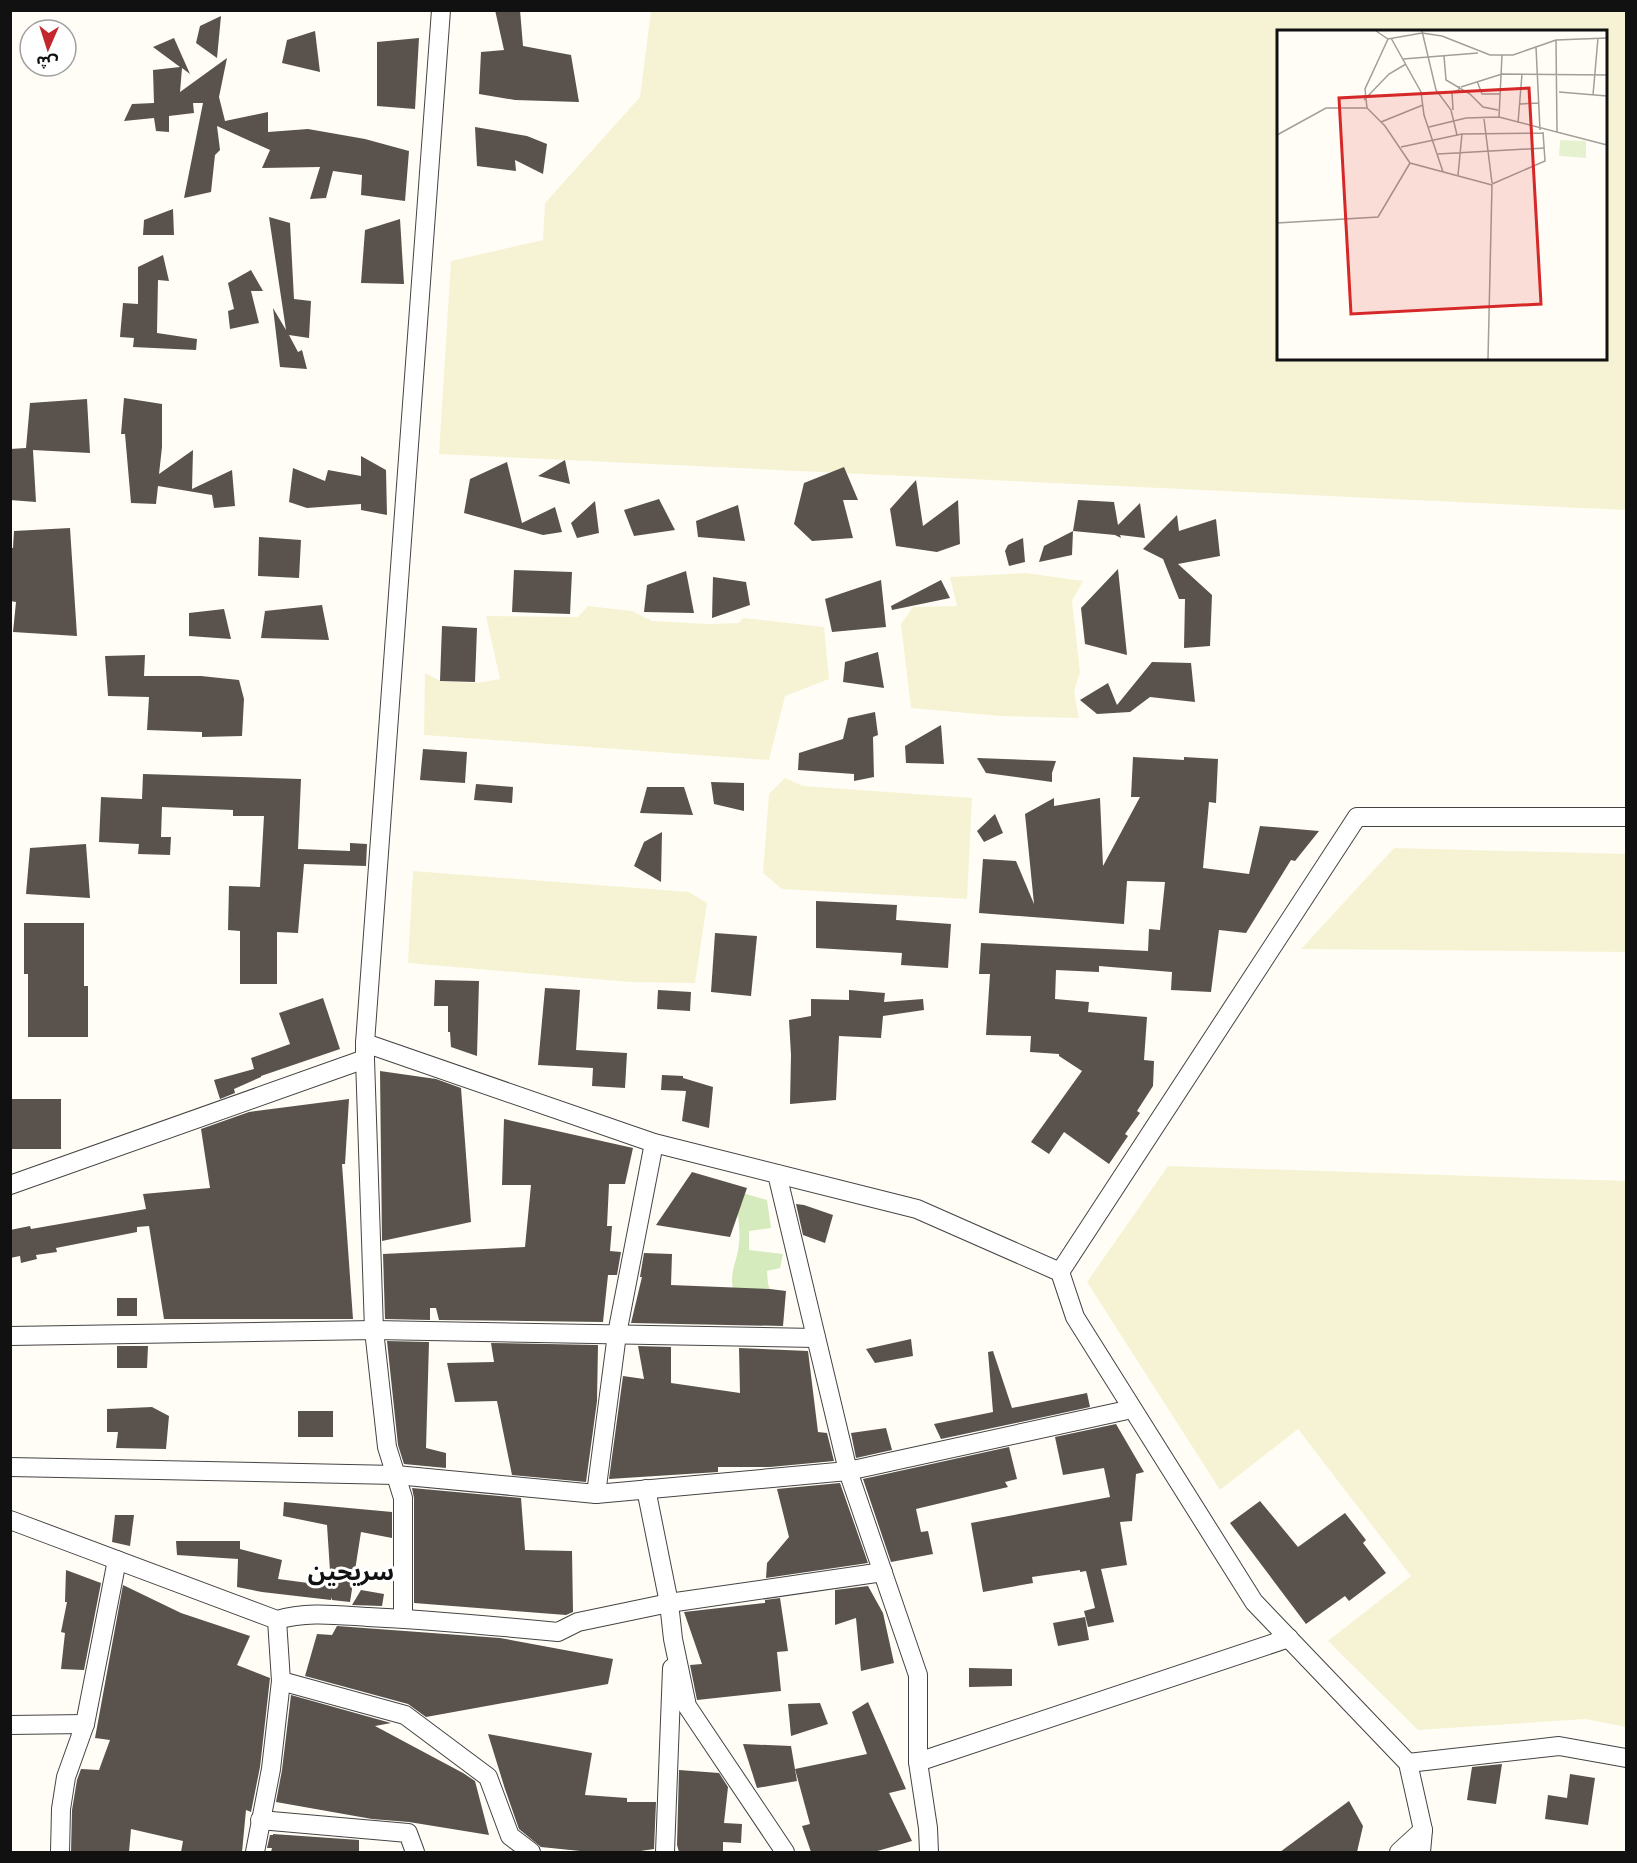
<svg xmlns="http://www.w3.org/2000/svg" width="1637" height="1863" viewBox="0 0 1637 1863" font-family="'Source Serif 4','Noto Sans Arabic',serif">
  <rect width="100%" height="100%" fill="#fffdf5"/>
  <!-- farmland -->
  <g fill="#f6f3d4" fill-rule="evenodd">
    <path d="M651 11H1626V510L439 454 451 261 543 240 545 203 640 97ZM1278 32H1606V358H1278Z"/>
    <polygon points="1026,573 1083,581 1072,601 1080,672 1074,692 1079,718 1001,716 911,708 901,624 913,607 957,606 950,577"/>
    <polygon points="588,606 632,611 652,621 707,624 739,623 743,618 824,627 829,679 785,696 769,760 424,735 425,673 441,681 477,683 500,679 486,616 578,617"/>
    <polygon points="785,778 803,786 972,798 967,899 782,889 763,873 769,794"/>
    <polygon points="1394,848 1626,854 1626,952 1301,949"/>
    <polygon points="413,871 689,892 707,903 695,983 630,982 408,963"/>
    <polygon points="1168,1166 1626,1181 1626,1727 1586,1719 1418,1730 1328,1641 1411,1576 1298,1429 1220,1490 1087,1282"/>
  </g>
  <!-- green -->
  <path fill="#d5ebbd" d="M736 1191 767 1200 771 1228 749 1231V1250L783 1254 780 1268 767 1271 768 1284 772 1296 733 1289C729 1270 738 1261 739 1243 741 1226 736 1208 736 1191Z"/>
  <!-- building -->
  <g fill="#5a524d">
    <polygon points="495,10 520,10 523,46 571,55 579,102 515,100 479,94 481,52 504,50"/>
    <polygon points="221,16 217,58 196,43 200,26"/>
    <polygon points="315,31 320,72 282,63 287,40"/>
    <polygon points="174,38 190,74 182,68 180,92 227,58 219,97 225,121 268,112 268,132 308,129 365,139 409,151 405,201 361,195 362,175 333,171 326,198 310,199 320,167 262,168 270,150 217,126 220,150 215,155 211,192 184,198 203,103 193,103 194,113 169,116 169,132 156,131 154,118 124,121 132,104 154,103 153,70 180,67 153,47"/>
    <polygon points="419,38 415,109 377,106 377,42"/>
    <polygon points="475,127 527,136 547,144 543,174 515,160 516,171 477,166"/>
    <polygon points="173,209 174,235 143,235 144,220"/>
    <polygon points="269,217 290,223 294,299 311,301 309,338 289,335 298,352 302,350 307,369 280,367 273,308 286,330"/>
    <polygon points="400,219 404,284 361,283 365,230"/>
    <polygon points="163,255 169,281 158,280 157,333 197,339 196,350 133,347 134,338 120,337 123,303 138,304 138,267"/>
    <polygon points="251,270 263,291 251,291 259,323 230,329 228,311 234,309 228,283"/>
    <polygon points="124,398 162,404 162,447 159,474 193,450 192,489 232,470 235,506 214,508 212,495 158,486 156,504 131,503 125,434 121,434"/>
    <polygon points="87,399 90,453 33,450 36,502 10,500 10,449 26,448 30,403"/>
    <polygon points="361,456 386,470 387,515 361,510 361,504 307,508 289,502 293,468 325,481 328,470 361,476"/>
    <polygon points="565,460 570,484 538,476"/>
    <polygon points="507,462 522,523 555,507 562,532 543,535 464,513 470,479"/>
    <polygon points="844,467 858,500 843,500 853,538 812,541 794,524 804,483"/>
    <polygon points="916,480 923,526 958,500 960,544 937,552 896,546 890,509"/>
    <polygon points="659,499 675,530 634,536 624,510"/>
    <polygon points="1078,500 1114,502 1118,525 1140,503 1145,538 1120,535 1121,538 1115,535 1073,531"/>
    <polygon points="595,501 599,533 577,538 571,523"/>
    <polygon points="738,505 745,541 698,537 696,521"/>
    <polygon points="1177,515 1179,531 1216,519 1220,556 1178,564 1212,595 1210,646 1184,648 1185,599 1179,599 1163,559 1143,549"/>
    <polygon points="70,528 77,636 13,632 16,602 10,601 10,548 13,548 14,531"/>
    <polygon points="1073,531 1072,555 1039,562 1044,546"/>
    <polygon points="259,537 301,540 299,578 258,576"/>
    <polygon points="1023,538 1025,562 1009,566 1005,551 1008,545"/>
    <polygon points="1118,569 1127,655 1085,644 1081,608"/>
    <polygon points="514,570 572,572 570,614 512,612"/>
    <polygon points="686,571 694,613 644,612 647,585"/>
    <polygon points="713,577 746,582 750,605 712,618"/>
    <polygon points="881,580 886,627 832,632 825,599"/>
    <polygon points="941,580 950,598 892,610 891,606"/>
    <polygon points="322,605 329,640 261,638 265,611"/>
    <polygon points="224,609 231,639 189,636 189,613"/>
    <polygon points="442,626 477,628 475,682 440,681"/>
    <polygon points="878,652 884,688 843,682 845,662"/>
    <polygon points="145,655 144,676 201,676 239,680 244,699 242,736 202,737 202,732 147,730 149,697 108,696 105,656"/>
    <polygon points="1152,662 1191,663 1195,702 1150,697 1130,712 1097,714 1080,700 1108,683 1117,705"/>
    <polygon points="875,712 878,735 873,737 874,777 854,781 854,774 798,770 799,753 843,739 848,718"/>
    <polygon points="941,725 944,764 906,763 905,746"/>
    <polygon points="423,749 467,752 465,783 420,780"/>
    <polygon points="1133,757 1184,760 1184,757 1218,759 1216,803 1209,802 1203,868 1249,874 1260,826 1319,831 1295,861 1291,860 1246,933 1219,930 1211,992 1171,990 1172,972 1099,966 1099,972 1056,970 1055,999 1089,1002 1088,1012 1147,1017 1144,1060 1154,1061 1153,1086 1137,1111 1140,1113 1125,1134 1128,1136 1109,1164 1064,1132 1049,1154 1031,1142 1082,1071 1059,1056 1059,1054 1030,1052 1031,1036 986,1035 990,974 979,974 981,943 1148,951 1149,929 1160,930 1165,882 1127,881 1124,924 979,913 983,859 1016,861 1034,904 1025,814 1054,798 1054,806 1100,798 1103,866 1140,797 1131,797"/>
    <polygon points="977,758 1056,761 1052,773 1052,782 986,773"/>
    <polygon points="143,774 301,779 298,849 350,851 350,843 367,844 366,866 304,864 298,933 277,932 277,984 240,984 240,931 228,930 229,886 260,887 264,816 233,816 233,810 162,807 161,837 171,837 170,855 138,854 139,844 99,842 101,797 142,799"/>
    <polygon points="711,782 744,783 744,811 714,804"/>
    <polygon points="476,784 513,787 512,803 474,800"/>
    <polygon points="647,787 684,787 693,815 640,813"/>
    <polygon points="995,814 1003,833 984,842 977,831"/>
    <polygon points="662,832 661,882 634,866 644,842"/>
    <polygon points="86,844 90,898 26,894 30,848"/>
    <polygon points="816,901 897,905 896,920 951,924 948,968 901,965 902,953 816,948"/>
    <polygon points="24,923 84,923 84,986 88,986 88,1037 28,1037 28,974 24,974"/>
    <polygon points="715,933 757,936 751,996 711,992"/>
    <polygon points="435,980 479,981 477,1056 451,1047 450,1032 448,1032 448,1006 434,1006"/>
    <polygon points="545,988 580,990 576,1050 627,1053 625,1088 592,1086 593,1068 538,1065"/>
    <polygon points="658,990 691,992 690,1011 657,1009"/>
    <polygon points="849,990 885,993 884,1002 923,999 924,1010 883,1016 881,1038 839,1036 836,1100 790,1104 791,1055 789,1020 811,1016 811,999 849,1000"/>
    <polygon points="323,998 340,1049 261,1076 261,1077 234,1089 235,1093 220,1099 214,1080 254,1069 251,1058 290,1044 279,1013"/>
    <polygon points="380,1071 436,1079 461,1088 471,1222 382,1241"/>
    <polygon points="662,1075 683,1076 683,1078 713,1087 709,1128 682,1121 686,1091 661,1090"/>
    <rect x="10" y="1099" width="51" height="50"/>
    <polygon points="349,1099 345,1164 342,1164 353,1319 164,1319 149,1226 137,1227 137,1232 56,1248 57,1252 36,1255 37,1259 21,1263 20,1256 10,1258 10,1230 30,1226 31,1229 146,1209 143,1194 210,1188 201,1129 249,1112"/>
    <polygon points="504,1119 633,1148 625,1184 609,1184 607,1226 612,1226 610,1251 621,1252 617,1275 608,1275 603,1322 439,1320 436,1308 430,1308 430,1320 385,1319 383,1254 525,1247 531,1185 502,1185"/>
    <polygon points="692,1172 747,1188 730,1237 656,1225"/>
    <polygon points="796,1204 804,1205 833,1215 825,1243 803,1235"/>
    <polygon points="644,1253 672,1254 671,1285 770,1289 786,1291 783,1326 631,1323 642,1277 640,1277"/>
    <rect x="117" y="1298" width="20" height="18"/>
    <polygon points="911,1339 913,1356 875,1363 866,1349"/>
    <polygon points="387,1341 429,1342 426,1448 446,1453 446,1468 404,1464 398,1445"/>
    <polygon points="491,1343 598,1345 597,1401 586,1482 512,1475 497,1401 455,1402 447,1363 494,1362"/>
    <polygon points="117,1346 148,1346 147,1368 117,1368"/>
    <polygon points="638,1346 671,1347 671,1383 740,1393 739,1348 808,1351 818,1432 827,1433 834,1461 770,1467 718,1467 718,1472 609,1479 623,1376 644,1379"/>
    <polygon points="993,1351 1012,1408 1087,1393 1090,1407 941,1439 934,1424 993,1412 988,1352"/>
    <polygon points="152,1407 169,1416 166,1449 116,1448 118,1432 107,1432 107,1409"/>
    <rect x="298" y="1411" width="35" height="26"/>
    <polygon points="1116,1424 1144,1472 1136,1474 1132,1521 1120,1522 1127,1565 1101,1569 1114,1622 1088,1627 1084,1611 1095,1608 1086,1571 1080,1572 1080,1570 1032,1577 1033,1583 983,1592 971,1523 1110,1497 1104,1468 1063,1475 1055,1437"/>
    <polygon points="886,1428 892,1450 856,1458 851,1433"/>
    <polygon points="1009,1447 1017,1479 1005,1482 1008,1487 916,1509 921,1532 928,1531 933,1554 891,1562 863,1479"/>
    <polygon points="840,1483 868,1563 766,1578 767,1563 789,1537 777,1489"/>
    <polygon points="412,1488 521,1498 525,1550 572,1551 573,1612 566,1615 414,1603 414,1498"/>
    <polygon points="1260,1501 1298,1547 1345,1513 1366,1540 1363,1543 1386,1573 1349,1601 1345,1596 1306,1624 1230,1523"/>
    <polygon points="284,1502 392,1512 392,1538 361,1532 350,1602 332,1600 332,1597 331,1600 262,1592 237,1587 238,1559 177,1555 176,1541 240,1541 240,1549 282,1560 278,1579 331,1586 327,1525 283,1516"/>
    <polygon points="115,1515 134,1515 130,1546 112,1542"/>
    <polygon points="66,1570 101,1583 84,1670 61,1669 65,1633 61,1632 67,1602 65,1602"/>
    <polygon points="123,1585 181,1613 250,1636 237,1665 270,1678 260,1767 251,1812 246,1810 242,1852 181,1852 183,1841 131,1829 129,1852 71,1852 72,1810 77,1780 81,1769 99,1770 110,1740 95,1738"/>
    <polygon points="868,1586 883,1613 894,1663 861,1671 856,1618 835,1625 835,1590"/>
    <polygon points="361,1590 384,1594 382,1606 352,1605"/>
    <polygon points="780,1598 788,1651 777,1652 781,1691 697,1700 690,1665 702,1664 684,1612 765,1603 765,1600"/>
    <polygon points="1085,1617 1089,1640 1058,1646 1053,1623"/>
    <polygon points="337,1626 500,1638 613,1659 608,1684 426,1717 408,1704 305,1676 317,1634 332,1635"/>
    <polygon points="969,1668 1012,1669 1012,1686 969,1687"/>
    <polygon points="291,1695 391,1723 375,1726 463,1773 475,1781 489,1835 409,1822 372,1819 276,1802 282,1770"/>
    <polygon points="868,1702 906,1789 889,1793 912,1841 874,1852 811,1852 802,1826 810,1824 795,1769 867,1754 852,1712"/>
    <polygon points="820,1703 828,1724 791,1736 788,1704"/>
    <polygon points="488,1734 592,1753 585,1795 627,1798 627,1802 656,1802 654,1849 634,1852 590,1852 541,1847 519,1829 505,1789"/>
    <polygon points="743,1744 791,1746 797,1781 757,1788"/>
    <polygon points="1502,1764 1496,1804 1467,1800 1472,1767"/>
    <polygon points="679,1770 719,1773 728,1787 724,1823 742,1824 741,1843 723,1842 723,1852 679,1852 677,1845"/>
    <polygon points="1570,1774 1595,1778 1588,1825 1545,1819 1548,1795 1567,1798"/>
    <polygon points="1349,1801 1363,1826 1357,1852 1280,1852"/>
    <polygon points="273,1834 359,1840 359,1852 296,1851 295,1852 271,1852 272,1848 267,1848 270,1835 273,1835"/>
  </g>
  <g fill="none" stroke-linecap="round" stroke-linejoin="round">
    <defs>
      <g id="minor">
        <polyline points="365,1043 654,1143 917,1209 1060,1272 1075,1317 1254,1602 1408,1763 1423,1830 1421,1852"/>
        <polyline points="365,1059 374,1330 387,1447 403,1498 403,1618"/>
        <polyline points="777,1174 848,1471 918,1675 918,1762 928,1828 929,1852"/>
        <polyline points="10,1185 365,1059 365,1043 441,10"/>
        <polyline points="1060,1272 1357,817 1626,817"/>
        <polyline points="10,1336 374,1330 816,1338"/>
        <polyline points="10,1467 396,1475 596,1494 848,1471 1132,1409"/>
        <polyline points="646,1489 669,1603 673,1639 687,1706 785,1852"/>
        <polyline points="596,1494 617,1334 654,1143"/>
        <path d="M10 1520 277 1620C306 1611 337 1615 368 1617 432 1620 495 1626 558 1632L578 1622 669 1603 883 1572"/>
        <polyline points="281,1681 405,1715 488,1777 510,1836 531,1852"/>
        <polyline points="10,1725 85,1724"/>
        <polyline points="918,1762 1289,1638"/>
        <polyline points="1408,1763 1559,1746 1626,1758"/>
        <polyline points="260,1820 408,1833 415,1852"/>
        <polyline points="60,1852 61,1809 66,1777 85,1724 117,1560"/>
        <polyline points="255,1852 271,1769 281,1681 277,1620"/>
        <polyline points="665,1852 672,1668"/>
        <polyline points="1399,1852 1423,1830"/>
      </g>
    </defs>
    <!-- minor casing -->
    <use href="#minor" stroke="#444" stroke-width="20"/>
    <!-- minor -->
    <use href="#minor" stroke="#fff" stroke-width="18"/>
  </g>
  <g text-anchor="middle" stroke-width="6" stroke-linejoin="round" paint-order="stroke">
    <!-- district labels -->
    <g font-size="24" font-weight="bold" fill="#111" stroke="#fff">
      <text x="351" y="1580">سريحين</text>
    </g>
  </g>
  <!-- overview -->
  <g transform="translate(1277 30)">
    <rect width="330" height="330" fill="#fffdf5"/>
    <path d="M283 110 309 111V128L282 126Z" fill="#e6f2cf"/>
    <path fill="none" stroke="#a09f9a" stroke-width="1.5" d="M99 1 111 9 145 3 165 6 213 25H236L279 10 330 8M145 1 159 60 174 80 180 105M114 8 144 62 147 85 166 142M111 9 88 59 90 78 108 96 133 133 215 155M279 10 280 102M259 17 263 100M167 26 169 50 193 64 206 77 221 80M126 29 201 23M200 51 205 64H223M184 57 225 44 330 45M282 62 330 66M316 65 321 8M87 70 112 44 129 34M243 74 261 73M176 80 175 62 182 60V56M222 87 225 25M207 89 215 153M104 92 146 75M241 93 245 44M152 97 189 88 222 87 330 115M0 105 49 78H90M124 117 185 104 266 103M161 124 268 118M181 145 185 104M215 154 268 131 266 102M0 193 101 187 133 133M211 329 215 155"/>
    <path fill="#d62828" fill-opacity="0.15" stroke="#d62828" stroke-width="3" d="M252 58 264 274 74 284 62 68Z"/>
    <rect width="330" height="330" fill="none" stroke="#111" stroke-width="3"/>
  </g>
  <!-- border -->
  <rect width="1637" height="1863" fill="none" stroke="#111111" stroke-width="24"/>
  <!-- north arrow -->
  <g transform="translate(48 48) rotate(183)"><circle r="28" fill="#ffffff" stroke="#a0a0a0" stroke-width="1.5"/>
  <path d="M0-4.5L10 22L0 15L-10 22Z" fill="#c4262e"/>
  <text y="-9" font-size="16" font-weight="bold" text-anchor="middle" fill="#111111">ش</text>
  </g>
</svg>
